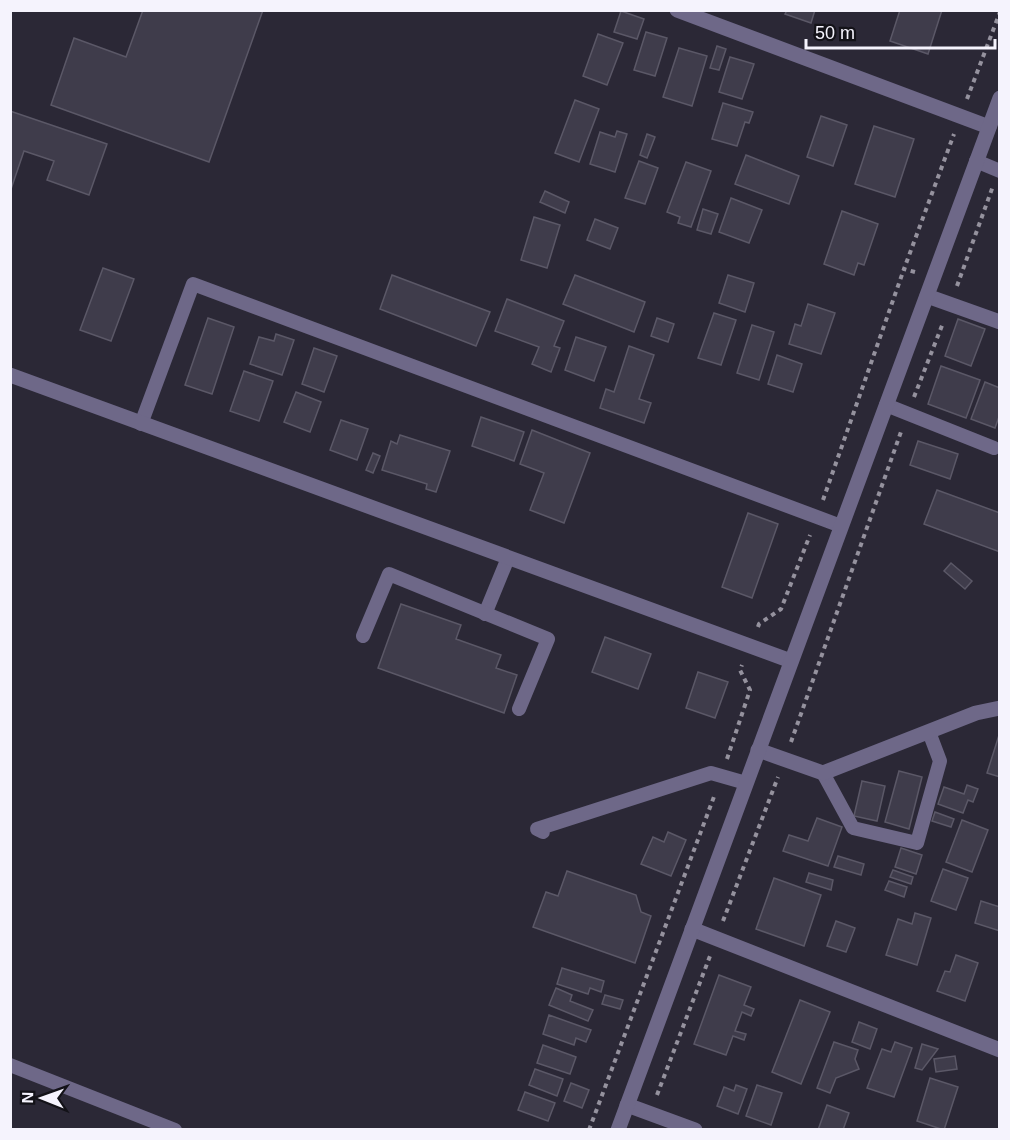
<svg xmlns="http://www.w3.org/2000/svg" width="1010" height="1140" viewBox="0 0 1010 1140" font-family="Helvetica,sans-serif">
  <rect width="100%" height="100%" fill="#2b2836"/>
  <!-- building -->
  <g fill="#3f3c4b" stroke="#5b5867" stroke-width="1.5">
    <polygon points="143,10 263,10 209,162 51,105 74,38 126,57"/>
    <polygon points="787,10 815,10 811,23 785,14"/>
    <polygon points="900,10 942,10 928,54 890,41"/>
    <polygon points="621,11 644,19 637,39 614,32"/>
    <polygon points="646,32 667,38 655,76 634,70"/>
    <polygon points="598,34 623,43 607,85 583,76"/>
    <polygon points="717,46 726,49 719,70 710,68"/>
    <polygon points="679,48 707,56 692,106 663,97"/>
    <polygon points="730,57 754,64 742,99 719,92"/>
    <polygon points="575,100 599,109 579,162 555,153"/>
    <polygon points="723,103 753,112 749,123 745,122 737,146 712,139"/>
    <polygon points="10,111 107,144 89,195 47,180 54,161 24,151 10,192"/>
    <polygon points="821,116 847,125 833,166 807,157"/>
    <polygon points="874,126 914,139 895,197 855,184"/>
    <polygon points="617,131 627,134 615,172 590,164 600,132 615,137"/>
    <polygon points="647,134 655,137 647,158 640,155"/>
    <polygon points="746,155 799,176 789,204 735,184"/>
    <polygon points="639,161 658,168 645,204 625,198"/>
    <polygon points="686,162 711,171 691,227 678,223 680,217 667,212"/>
    <polygon points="545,191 569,202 565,213 540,202"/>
    <polygon points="731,198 762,210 749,243 719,232"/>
    <polygon points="703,209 718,214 711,234 697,230"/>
    <polygon points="842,211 878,224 864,265 858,263 854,275 824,264"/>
    <polygon points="534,217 560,225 547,268 521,260"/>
    <polygon points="595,219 618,228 610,249 587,240"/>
    <polygon points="103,268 134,279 111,341 80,330"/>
    <polygon points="392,275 490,312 476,346 380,309"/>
    <polygon points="575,275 645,302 634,332 563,304"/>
    <polygon points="728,275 754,283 745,312 719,303"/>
    <polygon points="507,299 564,321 554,346 560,348 551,372 532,364 539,347 495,331"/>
    <polygon points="808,304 835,313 821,354 789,344 795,324 801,326"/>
    <polygon points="714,313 736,320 721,365 698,358"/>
    <polygon points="208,318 234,327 212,394 185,385"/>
    <polygon points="657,318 674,324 668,342 651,336"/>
    <polygon points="958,319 985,329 971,366 945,356"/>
    <polygon points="752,325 774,332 759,380 737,373"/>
    <polygon points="276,334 294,340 282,375 250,364 259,337 274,341"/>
    <polygon points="576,337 606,347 594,381 565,370"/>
    <polygon points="629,346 654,355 639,399 651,403 644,423 600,408 606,389 614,392"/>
    <polygon points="314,348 337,356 324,392 302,384"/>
    <polygon points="777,355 802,364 793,392 768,384"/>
    <polygon points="941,366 980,380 966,418 928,404"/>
    <polygon points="244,371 273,381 259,421 230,411"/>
    <polygon points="985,382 1000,388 1000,414 995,428 971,419"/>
    <polygon points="296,392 321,402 310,432 284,422"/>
    <polygon points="481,417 524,432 514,461 472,446"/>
    <polygon points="341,420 368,429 357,460 330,450"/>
    <polygon points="532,430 590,453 564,523 530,510 544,473 520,464"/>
    <polygon points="400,435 450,451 436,492 426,489 427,484 382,470 391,441 397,444"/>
    <polygon points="918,441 958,454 950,479 910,465"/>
    <polygon points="373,453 380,456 373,473 366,470"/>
    <polygon points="937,490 1000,513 1000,552 924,524"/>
    <polygon points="748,513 778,524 752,598 722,587"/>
    <polygon points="951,563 972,581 965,589 944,571"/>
    <polygon points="401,604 461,625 456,639 501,655 496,668 517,675 504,713 378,668"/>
    <polygon points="605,637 651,654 638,689 592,672"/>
    <polygon points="698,672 728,682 715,718 686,708"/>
    <polygon points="1000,732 1000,777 987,773"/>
    <polygon points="899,771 922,777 909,829 885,822"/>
    <polygon points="862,781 885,786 877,821 854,816"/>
    <polygon points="967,785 978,789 973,802 968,800 963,813 938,804 944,787 964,794"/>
    <polygon points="935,812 954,819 951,827 932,821"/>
    <polygon points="817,818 842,827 828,866 783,851 789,835 808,841"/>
    <polygon points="962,820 988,830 972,872 946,862"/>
    <polygon points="668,832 686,840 671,876 641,864 653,837 664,842"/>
    <polygon points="901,848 922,855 916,874 895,867"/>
    <polygon points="838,856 864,864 861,875 834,867"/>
    <polygon points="943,869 968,878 956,910 931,901"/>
    <polygon points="893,870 913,877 911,884 890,877"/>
    <polygon points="567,871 636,895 641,912 651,916 635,963 533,927 546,892 558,896"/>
    <polygon points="809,873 833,880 831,890 806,882"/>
    <polygon points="774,878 821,895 804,946 756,929"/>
    <polygon points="889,881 907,887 904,897 885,890"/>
    <polygon points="981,901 1000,907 1000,931 975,923"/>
    <polygon points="915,913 931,918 917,965 886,955 898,919 912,924"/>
    <polygon points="836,921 855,928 846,952 827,946"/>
    <polygon points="956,955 978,963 965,1001 937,991 945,971 950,972"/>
    <polygon points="562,968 604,981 601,992 590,988 588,994 557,984"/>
    <polygon points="719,975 751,987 744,1005 754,1009 751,1016 742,1012 735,1031 746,1034 744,1040 733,1036 726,1055 694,1044"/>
    <polygon points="556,988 572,995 570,1001 593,1010 588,1021 549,1005"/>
    <polygon points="605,995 623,1000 620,1009 602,1004"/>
    <polygon points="800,1000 830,1012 801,1084 772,1072"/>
    <polygon points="549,1015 591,1030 586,1042 576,1038 574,1045 543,1034"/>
    <polygon points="859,1022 877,1029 870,1049 852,1042"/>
    <polygon points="834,1042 858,1050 855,1059 859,1069 836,1078 830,1093 817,1088"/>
    <polygon points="895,1042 912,1048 894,1097 867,1088 882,1049 891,1052"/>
    <polygon points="922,1044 938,1049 922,1070 915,1068"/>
    <polygon points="543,1045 576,1057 570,1074 537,1063"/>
    <polygon points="955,1056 957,1069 936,1072 934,1059"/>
    <polygon points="535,1069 563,1079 557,1096 529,1085"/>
    <polygon points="930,1078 958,1087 944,1130 917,1121"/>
    <polygon points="571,1083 589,1090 582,1108 564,1101"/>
    <polygon points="736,1085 747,1089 738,1114 717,1106 724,1087 734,1091"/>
    <polygon points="757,1085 782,1093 771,1125 746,1116"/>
    <polygon points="525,1092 555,1103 548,1121 518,1110"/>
    <polygon points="827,1105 849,1113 843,1130 818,1130"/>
  </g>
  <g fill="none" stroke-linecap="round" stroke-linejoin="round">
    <!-- path -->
    <g stroke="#95929e" stroke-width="4" stroke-dasharray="4.5 4.5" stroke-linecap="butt">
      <polyline points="967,99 1000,12"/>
      <polyline points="915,272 904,269 954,134"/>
      <polyline points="957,286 993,186"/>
      <polyline points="914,397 943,323"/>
      <polyline points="823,500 904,269"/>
      <polyline points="758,627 759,624 781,609 810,535"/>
      <polyline points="791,742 902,429"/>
      <polyline points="727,759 750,690 740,670 742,665"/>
      <polyline points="723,921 778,777"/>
      <polyline points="657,1095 710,956"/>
      <polyline points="589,1130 715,794"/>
    </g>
    <!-- service -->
    <g stroke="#6e6888" stroke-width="14">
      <polyline points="976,161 1000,171"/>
      <polyline points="886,405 994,448"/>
      <polyline points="141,424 193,284 841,526"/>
      <polyline points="485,614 508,558"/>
      <polyline points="363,636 389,574 548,639 519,709"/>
      <polyline points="823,773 853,828 917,843 940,761 929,732"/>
      <polyline points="543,832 537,829 711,773 746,783"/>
      <polyline points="10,1065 175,1130"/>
    </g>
    <!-- minor -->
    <g stroke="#6e6888" stroke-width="15">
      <polyline points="677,10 989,127"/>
      <polyline points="927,296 1000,322"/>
      <polyline points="758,750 823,773 976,713 1000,708"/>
      <polyline points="692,929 1000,1050"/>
      <polyline points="627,1105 695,1130"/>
    </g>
    <!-- tertiary -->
    <g stroke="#6e6888" stroke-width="15">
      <polyline points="10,375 791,661"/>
      <polyline points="618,1130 1000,98"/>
    </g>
  </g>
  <!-- border -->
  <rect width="1010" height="1140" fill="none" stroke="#f5f3fd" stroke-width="24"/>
  <!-- north arrow -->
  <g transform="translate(42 1098) rotate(271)" stroke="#131218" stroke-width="4.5" paint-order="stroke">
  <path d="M0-4.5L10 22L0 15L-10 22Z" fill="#f5f3fd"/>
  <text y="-9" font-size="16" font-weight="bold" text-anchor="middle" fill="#f5f3fd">N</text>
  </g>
  <!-- scale -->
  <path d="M806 39v9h189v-9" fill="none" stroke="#f5f3fd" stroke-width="3"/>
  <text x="815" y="39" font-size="18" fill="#f5f3fd" stroke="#131218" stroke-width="4.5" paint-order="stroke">50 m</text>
</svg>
